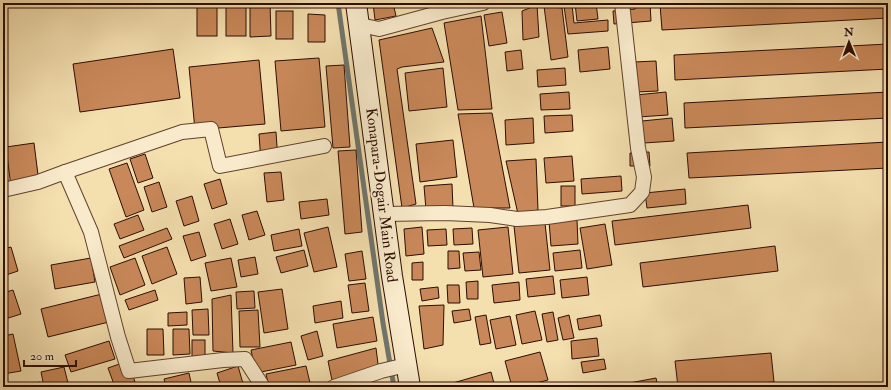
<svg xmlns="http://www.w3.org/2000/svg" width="891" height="390" viewBox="0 0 891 390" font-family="'IM FELL Double Pica',serif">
  <rect width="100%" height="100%" fill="#f4dfaf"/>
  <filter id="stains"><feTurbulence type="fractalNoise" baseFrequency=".005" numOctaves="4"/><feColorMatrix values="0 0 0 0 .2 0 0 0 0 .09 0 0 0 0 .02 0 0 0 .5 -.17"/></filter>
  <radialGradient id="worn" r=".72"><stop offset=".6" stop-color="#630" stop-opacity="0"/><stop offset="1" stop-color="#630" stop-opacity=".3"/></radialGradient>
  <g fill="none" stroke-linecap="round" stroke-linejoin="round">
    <!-- stream -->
    <polyline stroke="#70756c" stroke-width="5" points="338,3 383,323 394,387"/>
  </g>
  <!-- building -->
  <g fill="#c98859" stroke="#2d0d02">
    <rect x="197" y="3" width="20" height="33"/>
    <rect x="226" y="3" width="20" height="33"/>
    <polygon points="250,3 270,3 271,36 250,37"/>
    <polygon points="373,3 393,3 396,16 375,20"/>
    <polygon points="575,3 596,3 598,19 577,21"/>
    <polygon points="635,3 650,3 651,21 614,24 613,11 635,9"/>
    <polygon points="682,3 888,3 888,18 662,30 660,4"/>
    <polygon points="537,5 539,37 523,40 522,11"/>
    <polygon points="572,5 574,23 608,20 608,31 568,34 564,6"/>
    <polygon points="544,6 562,8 568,57 551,60"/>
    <rect x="276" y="11" width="17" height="28"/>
    <polygon points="502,12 507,43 489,46 484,15"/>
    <polygon points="308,14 325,15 325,42 308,42"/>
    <polygon points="481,16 492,109 458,110 444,23"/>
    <polygon points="432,28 444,62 402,67 397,69 416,204 402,208 379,40"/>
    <polygon points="888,44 888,69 675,80 674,55"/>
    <polygon points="608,47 610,69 580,72 578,50"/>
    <polygon points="173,49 180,98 80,112 73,64"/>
    <polygon points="521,50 523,69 507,71 505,52"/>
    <polygon points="319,58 325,127 281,131 275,61"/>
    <polygon points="259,60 265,124 195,130 189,67"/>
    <polygon points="656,61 658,91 636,92 634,62"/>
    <polygon points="344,65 350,147 333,148 326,66"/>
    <polygon points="443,68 447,107 409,111 405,73"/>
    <polygon points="565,68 566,85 538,87 537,70"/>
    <polygon points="569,92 570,109 541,110 540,94"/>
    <polygon points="666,92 668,115 638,117 636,95"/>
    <polygon points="888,92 888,118 685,128 684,103"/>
    <polygon points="492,113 510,208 474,208 458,114"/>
    <polygon points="572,115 573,131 545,133 544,116"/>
    <polygon points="533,118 534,143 506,145 505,120"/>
    <polygon points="672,118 674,141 644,143 642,121"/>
    <polygon points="276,132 278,161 261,162 259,134"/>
    <polygon points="453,140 457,177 420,182 416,144"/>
    <polygon points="888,142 888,168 689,178 687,153"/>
    <polygon points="34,143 39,183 11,187 6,147"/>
    <polygon points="356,150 362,232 345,234 338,151"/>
    <polygon points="649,152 650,166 630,166 630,153"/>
    <polygon points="145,154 153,178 138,183 130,159"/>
    <polygon points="572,156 574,181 546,183 544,158"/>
    <polygon points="536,159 538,210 518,214 506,161"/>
    <polygon points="3,162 5,162 9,188 3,188"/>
    <polygon points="127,163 144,210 126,217 109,169"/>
    <polygon points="281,172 284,200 267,202 264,173"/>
    <polygon points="621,176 622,191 582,194 581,179"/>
    <polygon points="220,179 227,204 212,209 204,184"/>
    <polygon points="159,182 167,207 152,212 144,187"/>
    <polygon points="452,184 453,208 426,210 424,186"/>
    <rect x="561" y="186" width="14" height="20"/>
    <polygon points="685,189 686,204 647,208 645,193"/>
    <polygon points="192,196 199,221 184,226 176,201"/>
    <polygon points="327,199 329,215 301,219 299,202"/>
    <polygon points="748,205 751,228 615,245 612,221"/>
    <polygon points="257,211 265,235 249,240 242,215"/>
    <polygon points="138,215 144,230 120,239 114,224"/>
    <polygon points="230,219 238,244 222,249 214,224"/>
    <polygon points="577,220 578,244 551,246 549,221"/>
    <polygon points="545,223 550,270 519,273 514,226"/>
    <polygon points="605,224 612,265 587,269 580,228"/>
    <polygon points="328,227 337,267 314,272 304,233"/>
    <polygon points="422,227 424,254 406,256 404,229"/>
    <polygon points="508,227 513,274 483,277 478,230"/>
    <polygon points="167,228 172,239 124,258 119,246"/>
    <polygon points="472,228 473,244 454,245 453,229"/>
    <polygon points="299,229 302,246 274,251 271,235"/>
    <polygon points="446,229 447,245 428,246 427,230"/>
    <polygon points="199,232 206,256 191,261 183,236"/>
    <polygon points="775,246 778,271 643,287 640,263"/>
    <polygon points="11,247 18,271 3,276 3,249"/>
    <polygon points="167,247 177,274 152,284 142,256"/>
    <polygon points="304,250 308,266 281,273 276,257"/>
    <polygon points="580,250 582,268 555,271 553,253"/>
    <polygon points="362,251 366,279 349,281 345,254"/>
    <polygon points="448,251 459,251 460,268 448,269"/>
    <polygon points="479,252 481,270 465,271 463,253"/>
    <polygon points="255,257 258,274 241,277 238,260"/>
    <polygon points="91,258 95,282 55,289 51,265"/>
    <polygon points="135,258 145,285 120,295 110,267"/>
    <polygon points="231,258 237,287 211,291 205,263"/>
    <polygon points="423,262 423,280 412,280 412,263"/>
    <polygon points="553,276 555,294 528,297 526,279"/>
    <polygon points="200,277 202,302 186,304 184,278"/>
    <polygon points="587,277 589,295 562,298 560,280"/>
    <polygon points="478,281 478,299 467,299 466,282"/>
    <polygon points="519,282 520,300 494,303 492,285"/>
    <polygon points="365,283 369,311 352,313 348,285"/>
    <polygon points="447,285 459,285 460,303 448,303"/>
    <polygon points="438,287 439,298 422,301 420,289"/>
    <polygon points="282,289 288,329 264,333 258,292"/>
    <polygon points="13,290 21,314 5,319 3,311 3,293"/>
    <polygon points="155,290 158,300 129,310 125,300"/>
    <polygon points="254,291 255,308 237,309 236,292"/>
    <polygon points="106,293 113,321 48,337 41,309"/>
    <polygon points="231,295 233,353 213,351 212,299"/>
    <polygon points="341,301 343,318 315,323 313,306"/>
    <polygon points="444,305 443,345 424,349 419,306"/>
    <polygon points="208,309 209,335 193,335 192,310"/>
    <polygon points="469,309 471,320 454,323 452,311"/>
    <polygon points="258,310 260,347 240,347 239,311"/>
    <polygon points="535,311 542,340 522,344 516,315"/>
    <polygon points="187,312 187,325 168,326 168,313"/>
    <polygon points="553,312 558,340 547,342 542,314"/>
    <polygon points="486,315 491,343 480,345 475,317"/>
    <polygon points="569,315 574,338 563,340 558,318"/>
    <polygon points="600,315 602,326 579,330 577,319"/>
    <polygon points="510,316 516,345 496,349 490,320"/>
    <polygon points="373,317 377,341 337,348 333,324"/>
    <polygon points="147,329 163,329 164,355 147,355"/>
    <polygon points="173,329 189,329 190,354 173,355"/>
    <polygon points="317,331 323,356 308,360 301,336"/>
    <polygon points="13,334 21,371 3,374 3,336"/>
    <polygon points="597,338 599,356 572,359 571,341"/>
    <rect x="192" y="340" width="13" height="18"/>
    <polygon points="109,341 115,359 71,372 65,355"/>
    <polygon points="291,342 296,365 256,373 251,350"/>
    <polygon points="376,348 379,372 333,385 328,361"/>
    <polygon points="540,352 548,380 521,387 512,387 505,361"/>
    <polygon points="771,353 774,382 707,387 678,387 675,361"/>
    <polygon points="604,359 606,369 583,373 581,362"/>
    <polygon points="128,361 136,385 129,387 115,387 108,368"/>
    <polygon points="238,366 244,387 221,387 217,373"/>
    <polygon points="306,366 311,387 269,387 266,374"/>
    <polygon points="64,367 69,387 44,387 41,372"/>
    <polygon points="491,372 495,387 439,387"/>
    <polygon points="189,373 192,387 166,387 164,379"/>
    <polygon points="656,378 658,387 608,387"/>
    <polygon points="40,382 41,387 18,387"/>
  </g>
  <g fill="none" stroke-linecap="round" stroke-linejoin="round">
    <defs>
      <g id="minor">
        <polyline points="360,25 379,29 442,12 483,3"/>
        <polyline points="65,172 182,132 211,129 220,166 324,146"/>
        <polyline points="3,190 38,182 65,172 91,232 118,337 129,371 223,360 245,359 263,387"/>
        <polyline points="385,214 445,213 490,215 517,219 547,217 630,205 642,192 644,177 638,148 622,3"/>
        <polyline points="334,387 381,371 406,365"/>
      </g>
      <polyline id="secondary" points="356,3 392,276 410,387"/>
    </defs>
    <!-- minor casing -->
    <use href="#minor" stroke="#5f422d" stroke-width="16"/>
    <!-- secondary casing -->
    <use href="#secondary" stroke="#2d0d02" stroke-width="22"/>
    <!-- minor -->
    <use href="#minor" stroke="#f8eacb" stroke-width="14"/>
    <!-- secondary -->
    <use href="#secondary" stroke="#f8eacb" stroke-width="20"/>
  </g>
  <g text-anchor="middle" stroke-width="4" stroke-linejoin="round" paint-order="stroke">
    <!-- street labels -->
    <g font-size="15" fill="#2d0d02" stroke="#f8eacb">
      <text transform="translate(382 195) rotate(83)" y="5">Konapara-Dogair Main Road</text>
    </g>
  </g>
  <!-- margin -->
  <rect width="891" height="390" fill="none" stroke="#f4dfaf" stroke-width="16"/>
  <rect x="4" y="4" width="883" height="382" fill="none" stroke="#2d0d02" stroke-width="2"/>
  <rect x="8" y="8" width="875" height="374" fill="none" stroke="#2d0d02"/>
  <!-- north arrow -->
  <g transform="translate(849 42) rotate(359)" stroke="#f8eacb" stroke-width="3" paint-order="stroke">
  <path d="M0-3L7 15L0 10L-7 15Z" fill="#2d0d02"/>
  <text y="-6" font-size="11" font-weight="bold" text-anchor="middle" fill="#2d0d02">N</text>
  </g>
  <!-- scale -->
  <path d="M24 360v6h52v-6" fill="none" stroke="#2d0d02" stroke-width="2"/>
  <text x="30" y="360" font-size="12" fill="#2d0d02" stroke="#f8eacb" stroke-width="3" paint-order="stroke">20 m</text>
  <rect width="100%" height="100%" filter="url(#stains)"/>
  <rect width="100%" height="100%" fill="url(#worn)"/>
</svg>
